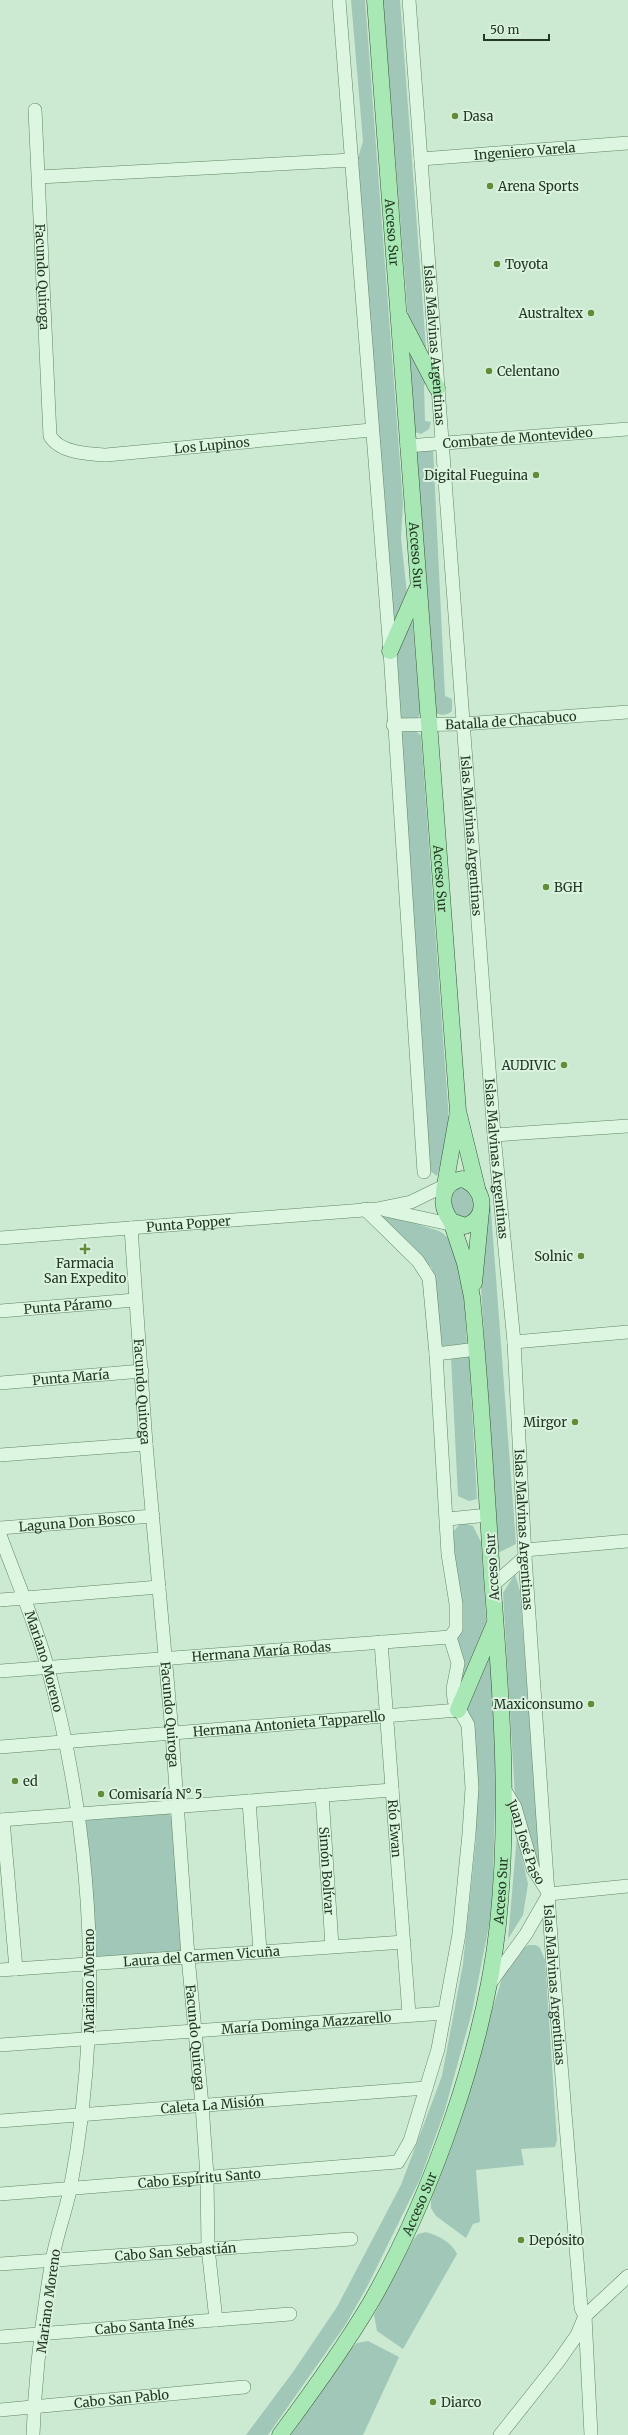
<svg xmlns="http://www.w3.org/2000/svg" width="628" height="2435" viewBox="0 0 628 2435" font-family="Merriweather,serif">
  <rect width="100%" height="100%" fill="#cbead1"/>
  <!-- green -->
  <g fill="#a0c7b8">
    <polygon points="351,0 365,0 403,503 401,538 408,603 393,620 358,158 363,141"/>
    <polygon points="383,0 400,0 427,361 408,318"/>
    <polygon points="408,340 428,382 424,385 425,421 431,422 429,429 421,434 415,432"/>
    <path d="M433 448 445 696 452 699V711C448 715 442 716 436 713L415 450Z"/>
    <polygon points="412,614 420,713 418,718 401,720 394,650"/>
    <polygon points="404,731 416,731 421,736 450,1134 437,1176 430,1171 401,734"/>
    <polygon points="466,1185 476,1199 471,1217 458,1219 448,1199 451,1190"/>
    <polygon points="490,1198 516,1544 498,1553 479,1257"/>
    <path d="M376 1214 389 1215 439 1231C468 1246 464 1313 467 1342L465 1345 441 1346 432 1268Z"/>
    <polygon points="469,1356 477,1499 469,1501 458,1496 451,1357"/>
    <polygon points="461,1522 473,1526 481,1542 487,1632 458,1699 451,1541 454,1531"/>
    <polygon points="515,1574 520,1591 541,1875 515,1797 503,1593"/>
    <polygon points="489,1646 497,1733 492,1910 472,2012 444,2113 420,2179 368,2285 346,2324 268,2435 246,2435 293,2372 337,2307 401,2185 442,2076 463,1964 476,1839 477,1770 465,1710"/>
    <polygon points="169,1813 172,1818 182,1949 180,1951 97,1957 86,1822 88,1819"/>
    <polygon points="517,1835 528,1884 523,1915 508,1939"/>
    <polygon points="529,1945 536,1945 540,1948 545,1960 557,2140 555,2147 521,2149 524,2165 476,2170 480,2222 473,2224 466,2238 436,2216 431,2208 431,2199 446,2160 503,1975 521,1949"/>
    <path d="M426 2232C438 2236 451 2241 457 2254L403 2349 377 2331 374 2315 413 2240 418 2234Z"/>
    <polygon points="368,2341 399,2357 363,2435 291,2435 352,2348 357,2343"/>
  </g>
  <g fill="none" stroke-linecap="round" stroke-linejoin="round">
    <defs>
      <g id="minor">
        <polyline points="339,0 390,651 424,1172"/>
        <path id="s1" d="M409 0 494 1135 514 1342 525 1557 553 1967 581 2308 585 2316 591 2435"/>
        <path id="s2" d="M35 110 50 436C60 453 88 454 106 455L371 430"/>
        <path id="s3" d="M421 159 628 143"/>
        <polyline points="39,177 352,160"/>
        <path id="s4" d="M407 446 628 429"/>
        <path id="s5" d="M393 725 463 724 628 712"/>
        <polyline points="494,1135 628,1126"/>
        <polyline points="365,1209 418,1261 429,1278 436,1354 448,1554 456,1604 456,1629 450,1637"/>
        <polyline points="385,1210 459,1226"/>
        <path id="s6" d="M131 1228 146 1444 172 1733 188 1957 202 2105 207 2176 208 2248 216 2320"/>
        <path id="s7" d="M0 1238 377 1209 411 1202 452 1182"/>
        <path id="s8" d="M0 1311 135 1300"/>
        <polyline points="514,1342 628,1332"/>
        <polyline points="436,1354 477,1349"/>
        <path id="s9" d="M0 1383 142 1371"/>
        <polyline points="0,1455 146,1444"/>
        <polyline points="448,1519 488,1515"/>
        <path id="s10" d="M0 1528 153 1516"/>
        <path id="s11" d="M0 1535C16 1579 36 1624 48 1669 87 1813 99 1964 82 2112 79 2138 75 2164 70 2190 65 2214 56 2237 52 2261 42 2318 35 2377 33 2435"/>
        <polyline points="525,1550 628,1541"/>
        <polyline points="493,1585 525,1557"/>
        <polyline points="0,1600 159,1587"/>
        <path id="s12" d="M381 1642 409 2014"/>
        <path id="s13" d="M0 1671 450 1637"/>
        <path id="s14" d="M0 1747 458 1710"/>
        <path id="s15" d="M504 1789 515 1807 533 1869 548 1892"/>
        <path id="s16" d="M322 1795 332 1946"/>
        <polyline points="249,1801 260,1951"/>
        <polyline points="0,1820 392,1790"/>
        <polyline points="3,1820 16,1969"/>
        <polyline points="549,1894 628,1886"/>
        <path id="s17" d="M0 1970 404 1942"/>
        <polyline points="489,1985 526,1934 549,1894"/>
        <path id="s18" d="M0 2045 444 2013"/>
        <path id="s19" d="M0 2121 426 2088"/>
        <path id="s20" d="M0 2194 398 2162 410 2141 438 2049 459 1934 469 1834 472 1788 468 1725 454 1700 453 1689 458 1663 450 1637"/>
        <path id="s21" d="M0 2264 351 2239"/>
        <path id="s22" d="M0 2337 290 2314"/>
        <path id="s23" d="M0 2410 244 2387"/>
        <polyline points="500,2435 558,2362 577,2335 585,2316 628,2276"/>
      </g>
      <g id="major">
        <path id="s24" d="M375 0 458 1111 477 1188"/>
        <polyline points="400,317 437,388"/>
        <polyline points="390,651 417,589"/>
        <path d="M462 1179C485 1186 490 1218 465 1226L451 1221C439 1205 440 1183 462 1179Z"/>
        <polyline points="444,1191 457,1118"/>
        <polyline points="474,1283 481,1211"/>
        <polyline points="458,1710 495,1623"/>
        <path id="s25" d="M280 2435C312 2392 344 2348 371 2302 432 2195 485 2046 498 1924 510 1809 501 1692 492 1577 486 1484 481 1390 472 1297L465 1263 451 1221"/>
      </g>
    </defs>
    <!-- minor casing -->
    <use href="#minor" stroke="#618562" stroke-width="14"/>
    <!-- major casing -->
    <use href="#major" stroke="#355434" stroke-width="17"/>
    <!-- minor -->
    <use href="#minor" stroke="#ddf6e2" stroke-width="13"/>
    <!-- major -->
    <use href="#major" stroke="#a8e8b5" stroke-width="16"/>
  </g>
  <!-- markers -->
  <g fill="#628d38" stroke="#daf2df" stroke-width="1.5">
    <circle cx="455" cy="116" r="4"/>
    <circle cx="490" cy="186" r="4"/>
    <circle cx="497" cy="264" r="4"/>
    <circle cx="591" cy="313" r="4"/>
    <circle cx="489" cy="371" r="4"/>
    <circle cx="536" cy="475" r="4"/>
    <circle cx="546" cy="887" r="4"/>
    <circle cx="564" cy="1065" r="4"/>
    <path d="M83 1243h4v4h4v4h-4v4h-4v-4h-4v-4h4z"/>
    <circle cx="581" cy="1256" r="4"/>
    <circle cx="575" cy="1422" r="4"/>
    <circle cx="591" cy="1704" r="4"/>
    <circle cx="15" cy="1781" r="4"/>
    <circle cx="101" cy="1794" r="4"/>
    <circle cx="521" cy="2240" r="4"/>
    <circle cx="433" cy="2402" r="4"/>
  </g>
  <g text-anchor="middle" stroke-width="4" stroke-linejoin="round" paint-order="stroke">
    <!-- poi labels -->
    <g font-size="13" fill="#233822" stroke="#daf2df" text-anchor="start">
      <text x="463" y="121">Dasa</text>
      <text x="498" y="191">Arena Sports</text>
      <text x="505" y="269">Toyota</text>
      <text x="583" y="318" text-anchor="end">Australtex</text>
      <text x="497" y="376">Celentano</text>
      <text x="528" y="480" text-anchor="end">Digital Fueguina</text>
      <text x="554" y="892">BGH</text>
      <text x="556" y="1070" text-anchor="end">AUDIVIC</text>
      <text x="573" y="1261" text-anchor="end">Solnic</text>
      <text x="85" y="1268" text-anchor="middle">Farmacia<tspan x="85" dy="15">San Expedito</tspan></text>
      <text x="567" y="1427" text-anchor="end">Mirgor</text>
      <text x="583" y="1709" text-anchor="end">Maxiconsumo</text>
      <text x="23" y="1786">ed</text>
      <text x="109" y="1799">Comisaría N° 5</text>
      <text x="529" y="2245">Depósito</text>
      <text x="441" y="2407">Diarco</text>
    </g>
    <!-- street labels -->
    <g font-size="13" fill="#233822" stroke="#daf2df">
      <text dy="5" stroke="none"><textPath href="#s3" startOffset="104">Ingeniero Varela</textPath></text>
      <text dy="5" stroke="none"><textPath href="#s24" startOffset="233">Acceso Sur</textPath></text>
      <text dy="5" stroke="none"><textPath href="#s2" startOffset="167">Facundo Quiroga</textPath></text>
      <text dy="5" stroke="none"><textPath href="#s1" startOffset="346">Islas Malvinas Argentinas</textPath></text>
      <text dy="5" stroke="none"><textPath href="#s4" startOffset="111">Combate de Montevideo</textPath></text>
      <text dy="5" stroke="none"><textPath href="#s2" startOffset="494">Los Lupinos</textPath></text>
      <text dy="5" stroke="none"><textPath href="#s24" startOffset="557">Acceso Sur</textPath></text>
      <text dy="5" stroke="none"><textPath href="#s5" startOffset="118">Batalla de Chacabuco</textPath></text>
      <text dy="5" stroke="none"><textPath href="#s1" startOffset="838">Islas Malvinas Argentinas</textPath></text>
      <text dy="5" stroke="none"><textPath href="#s24" startOffset="881">Acceso Sur</textPath></text>
      <text dy="5" stroke="none"><textPath href="#s1" startOffset="1162">Islas Malvinas Argentinas</textPath></text>
      <text dy="5" stroke="none"><textPath href="#s7" startOffset="189">Punta Popper</textPath></text>
      <text dy="5" stroke="none"><textPath href="#s8" startOffset="68">Punta Páramo</textPath></text>
      <text dy="5" stroke="none"><textPath href="#s9" startOffset="71">Punta María</textPath></text>
      <text dy="5" stroke="none"><textPath href="#s6" startOffset="164">Facundo Quiroga</textPath></text>
      <text dy="5" stroke="none"><textPath href="#s10" startOffset="77">Laguna Don Bosco</textPath></text>
      <text dy="5" stroke="none"><textPath href="#s1" startOffset="1534">Islas Malvinas Argentinas</textPath></text>
      <text transform="translate(492 1567) rotate(-94)" y="5">Acceso Sur</text>
      <text dy="5" stroke="none"><textPath href="#s13" startOffset="262">Hermana María Rodas</textPath></text>
      <text dy="5" stroke="none"><textPath href="#s11" startOffset="134">Mariano Moreno</textPath></text>
      <text dy="5" stroke="none"><textPath href="#s6" startOffset="488">Facundo Quiroga</textPath></text>
      <text dy="5" stroke="none"><textPath href="#s14" startOffset="290">Hermana Antonieta Tapparello</textPath></text>
      <text dy="5" stroke="none"><textPath href="#s12" startOffset="187">Río Ewan</textPath></text>
      <text dy="5" stroke="none"><textPath href="#s15" startOffset="58">Juan José Paso</textPath></text>
      <text dy="5" stroke="none"><textPath href="#s16" startOffset="76">Simón Bolívar</textPath></text>
      <text dy="5" stroke="none"><textPath href="#s25" startOffset="596">Acceso Sur</textPath></text>
      <text dy="5" stroke="none"><textPath href="#s17" startOffset="202">Laura del Carmen Vicuña</textPath></text>
      <text transform="translate(89 1981) rotate(-90)" y="5">Mariano Moreno</text>
      <text dy="5" stroke="none"><textPath href="#s1" startOffset="1990">Islas Malvinas Argentinas</textPath></text>
      <text dy="5" stroke="none"><textPath href="#s18" startOffset="307">María Dominga Mazzarello</textPath></text>
      <text dy="5" stroke="none"><textPath href="#s6" startOffset="812">Facundo Quiroga</textPath></text>
      <text dy="5" stroke="none"><textPath href="#s19" startOffset="213">Caleta La Misión</textPath></text>
      <text dy="5" stroke="none"><textPath href="#s20" startOffset="200">Cabo Espíritu Santo</textPath></text>
      <text dy="5" stroke="none"><textPath href="#s25" startOffset="271">Acceso Sur</textPath></text>
      <text dy="5" stroke="none"><textPath href="#s21" startOffset="176">Cabo San Sebastián</textPath></text>
      <text transform="translate(48 2301) rotate(-82)" y="5">Mariano Moreno</text>
      <text dy="5" stroke="none"><textPath href="#s22" startOffset="145">Cabo Santa Inés</textPath></text>
      <text dy="5" stroke="none"><textPath href="#s23" startOffset="122">Cabo San Pablo</textPath></text>
    </g>
  </g>
  <!-- scale -->
  <path d="M484 34v6h65v-6" fill="none" stroke="#233822" stroke-width="2"/>
  <text x="490" y="34" font-size="12" fill="#233822" stroke="#daf2df" stroke-width="3" paint-order="stroke">50 m</text>
</svg>
